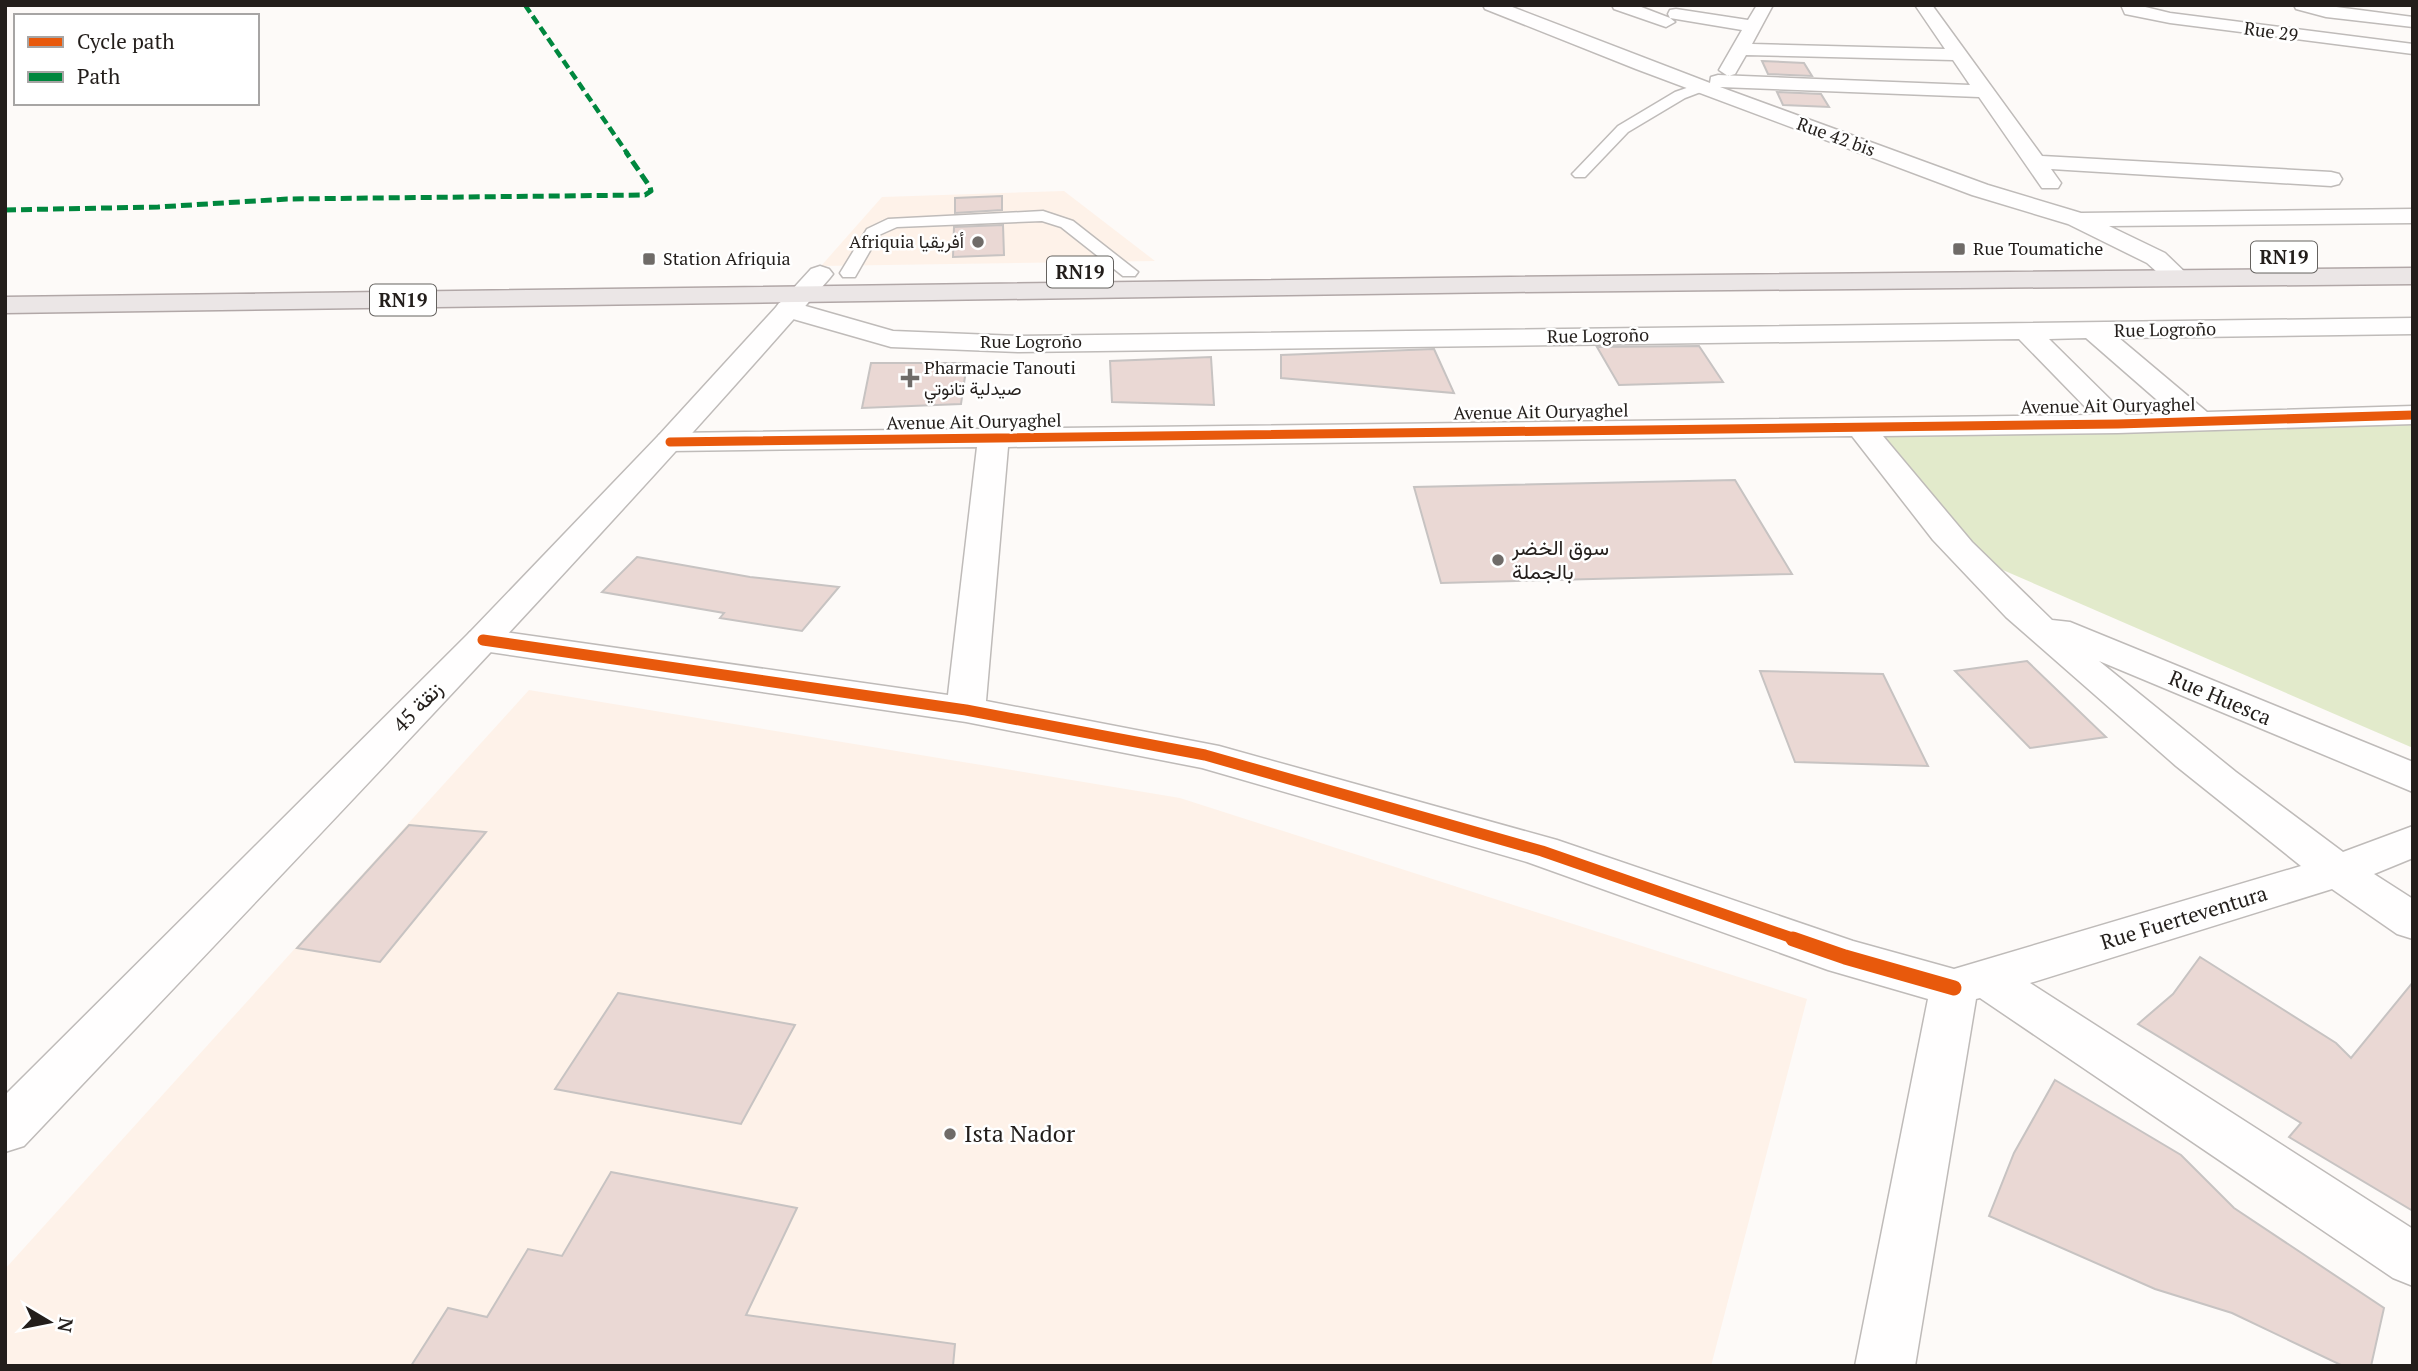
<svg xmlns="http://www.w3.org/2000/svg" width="2418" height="1371" viewBox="0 0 2418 1371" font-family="'PT Serif',Vazirmatn,serif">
  <rect width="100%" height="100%" fill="#fdfaf8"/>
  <!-- built -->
  <g fill="#fef2e9">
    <polygon points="1064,191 1155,261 821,266 882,197"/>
    <polygon points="529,690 1180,798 1807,999 1711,1366 5,1366 5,1269"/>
  </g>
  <!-- green -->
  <polygon fill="#e2eacb" points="2413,414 2413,748 1989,564 1863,424"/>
  <!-- building -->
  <g fill="#ead8d4" stroke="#c7c3c2" stroke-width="2">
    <polygon points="1762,61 1804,63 1812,76 1768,74"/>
    <polygon points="1777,92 1821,94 1829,107 1783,105"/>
    <polygon points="1002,196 1002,210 955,213 955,198"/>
    <polygon points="1003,225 1004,255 953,257 954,227"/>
    <polygon points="1699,346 1723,382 1619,385 1597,347"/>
    <polygon points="1434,349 1454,393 1281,378 1281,355"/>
    <polygon points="1211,357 1214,405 1112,402 1110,361"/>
    <polygon points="871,363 967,363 961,404 862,408"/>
    <polygon points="1735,480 1792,574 1441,583 1414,487"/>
    <polygon points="637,557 750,577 839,587 802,631 720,618 724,613 602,592"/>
    <polygon points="2027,661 2106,737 2030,748 1955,671"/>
    <polygon points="1760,671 1883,674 1928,766 1795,762"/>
    <polygon points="409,825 486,832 380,962 297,948"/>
    <polygon points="2200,957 2336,1043 2351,1058 2413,982 2413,1211 2289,1137 2301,1123 2138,1024 2173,994"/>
    <polygon points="618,993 795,1025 741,1124 555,1089"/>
    <polygon points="2055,1080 2181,1155 2234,1208 2384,1308 2371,1366 2343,1366 2232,1313 2155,1289 1989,1216 2014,1153"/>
    <polygon points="611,1172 797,1208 746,1315 955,1344 953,1366 411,1366 448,1308 487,1317 528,1249 562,1256"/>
  </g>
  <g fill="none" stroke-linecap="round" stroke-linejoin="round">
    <defs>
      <g id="service">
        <polygon points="1701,83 1708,87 1706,90 1685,98 1628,132 1585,177 1575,177 1572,174 1575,171 1618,126 1675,92"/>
        <polygon points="1043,211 1073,221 1138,272 1135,276 1123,276 1061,227 1042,221 897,227 879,235 855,277 843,277 840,273 867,229 888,219"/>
      </g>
      <g id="minor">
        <polygon points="1483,5 1507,5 1710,83 1711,77 1718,75 1970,85 1953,60 1746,55 1735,74 1728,76 1719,70 1742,30 1670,18 1675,22 1666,27 1614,9 1612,5 1636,5 1670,18 1668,14 1670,10 1676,9 1748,20 1757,5 1773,5 1752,44 1945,49 1915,5 1932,5 2042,156 2331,172 2339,174 2342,179 2339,184 2331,186 2051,169 2061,183 2058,188 2042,188 1979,97 1720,87 1988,185 2081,213 2413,209 2413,223 2109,226 2165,253 2189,276 2185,281 2176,284 2167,281 2147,263 2068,224 1972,195 1636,69 1485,9"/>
        <polygon points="2121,5 2137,5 2170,13 2413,44 2413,54 2170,23 2125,14"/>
        <polygon points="2294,5 2321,5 2413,17 2413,27 2326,17 2296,9"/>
        <path d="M788 301 893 331 1019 336 2413 318V334L2119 338 2207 412 2413 406V424L2118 433 1883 436 1972 542 2052 620 2070 622 2413 762V792L2099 661 2236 772 2343 852 2413 826V858L2374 874 2413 899V939L2397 934 2332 889 2030 983 2413 1229V1286L2393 1278 1980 998 1976 999 1915 1366H1855L1928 999 1828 970 1527 862 1202 768 966 722 483 651 470 648 464 640 470 632 483 629 948 695 977 447 670 451 659 449 655 442 659 435 670 433 2093 415 2019 339 1019 352 891 347 779 315 775 309 779 303ZM2086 338 2172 413 2126 415 2049 339ZM1852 436 1933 540 2006 617 2176 766 2301 866 1954 969 1853 941 1557 840 1219 746 986 701 1008 447Z"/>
      </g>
      <path id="tertiary" d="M820 266 829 269 833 274 829 279C569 576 295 860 24 1146L5 1152V1095L470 632 659 435 811 269Z"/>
      <polygon id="primary" points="2413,268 2413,284 1510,292 5,313 5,297 1510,277"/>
    </defs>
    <!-- service casing -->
    <use href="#service" stroke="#bfbbb9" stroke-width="3"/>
    <!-- minor casing -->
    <use href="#minor" stroke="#bfbbb9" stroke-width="3"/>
    <!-- tertiary casing -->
    <use href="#tertiary" stroke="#bfbbb9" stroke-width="3"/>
    <!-- primary casing -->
    <use href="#primary" stroke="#b1a7a7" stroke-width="3"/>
    <!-- service -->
    <use href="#service" fill="#fffefe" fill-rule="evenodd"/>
    <!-- minor -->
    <use href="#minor" fill="#fffefe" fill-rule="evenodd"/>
    <!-- tertiary -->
    <use href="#tertiary" fill="#fffefe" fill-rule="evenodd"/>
    <!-- primary -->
    <use href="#primary" fill="#ebe6e6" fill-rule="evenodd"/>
    <!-- quiet-far1 -->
    <polyline stroke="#00873e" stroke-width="4.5" stroke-dasharray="9 4.5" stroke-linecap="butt" points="525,5 627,153"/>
    <!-- quiet -->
    <polyline stroke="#00873e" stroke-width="5" stroke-dasharray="11 5" stroke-linecap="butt" points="5,210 158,207 287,199 645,195 651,191 650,187 626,152"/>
    <defs>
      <polyline id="cycleway-far2" points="670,442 2118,424 2413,415"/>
      <polyline id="cycleway-far1" points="483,640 966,710 1205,755 1542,851 1798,940"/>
      <polyline id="cycleway" points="1793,939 1845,957 1954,988"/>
    </defs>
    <!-- cycleway-far2 casing -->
    <use href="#cycleway-far2" stroke="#fff" stroke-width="12"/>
    <!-- cycleway-far1 casing -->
    <use href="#cycleway-far1" stroke="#fff" stroke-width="16"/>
    <!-- cycleway casing -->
    <use href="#cycleway" stroke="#fff" stroke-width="19"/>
    <!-- cycleway-far2 -->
    <use href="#cycleway-far2" stroke="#e8590c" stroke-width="9"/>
    <!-- cycleway-far1 -->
    <use href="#cycleway-far1" stroke="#e8590c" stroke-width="11"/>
    <!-- cycleway -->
    <use href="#cycleway" stroke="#e8590c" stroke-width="15"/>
  </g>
  <!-- markers -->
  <g fill="#6f6b68" stroke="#fff" stroke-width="2.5">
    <circle cx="978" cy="242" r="7"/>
    <rect x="1952" y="242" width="14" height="14" rx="3.5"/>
    <rect x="642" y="252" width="14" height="14" rx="3.5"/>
    <path d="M906.5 367.5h7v7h7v7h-7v7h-7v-7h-7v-7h7z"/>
    <circle cx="1498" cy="560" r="7"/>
    <circle cx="950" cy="1134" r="7"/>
  </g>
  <g text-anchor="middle" stroke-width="5" stroke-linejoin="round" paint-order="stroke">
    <!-- far-street labels -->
    <g font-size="18" fill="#231e1b" stroke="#fff">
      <text transform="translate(2271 32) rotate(8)" y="6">Rue 29</text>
      <text transform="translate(1836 137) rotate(20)" y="6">Rue 42 bis</text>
      <text transform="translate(2165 330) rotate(-1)" y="6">Rue Logroño</text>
      <text transform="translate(1598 336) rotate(-1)" y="6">Rue Logroño</text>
      <text x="1031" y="348">Rue Logroño</text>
      <text transform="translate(2108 406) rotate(-1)" y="6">Avenue Ait Ouryaghel</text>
      <text transform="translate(1541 412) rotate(-1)" y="6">Avenue Ait Ouryaghel</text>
      <text transform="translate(974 422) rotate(-1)" y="6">Avenue Ait Ouryaghel</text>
    </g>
    <!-- far-poi labels -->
    <g font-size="18" fill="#231e1b" stroke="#fff" text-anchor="start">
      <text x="964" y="248" text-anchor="end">Afriquia أفريقيا</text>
      <text x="1973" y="255">Rue Toumatiche</text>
      <text x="663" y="265">Station Afriquia</text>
      <text x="924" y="374">Pharmacie Tanouti<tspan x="924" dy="21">صيدلية تانوتي</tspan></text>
    </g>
    <!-- shield labels -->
    <g fill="#fff" stroke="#65625f" stroke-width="2">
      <rect x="2251" y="241.5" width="66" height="31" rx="5"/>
      <rect x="1047" y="256.5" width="66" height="31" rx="5"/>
      <rect x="370" y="284.5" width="66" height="31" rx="5"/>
    </g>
    <g font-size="19" font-weight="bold" fill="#231e1b">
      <text x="2284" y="264">RN19</text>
      <text x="1080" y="279">RN19</text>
      <text x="403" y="307">RN19</text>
    </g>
    <!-- poi labels -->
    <g font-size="21" fill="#231e1b" stroke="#fff" text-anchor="start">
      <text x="1512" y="555">سوق الخضر<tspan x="1512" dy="24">بالجملة</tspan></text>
    </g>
    <!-- street labels -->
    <g font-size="21" fill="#231e1b" stroke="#fff">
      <text transform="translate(2220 698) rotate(23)" y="7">Rue Huesca</text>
      <text transform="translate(418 707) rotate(-46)" y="7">زنقة 45</text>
      <text transform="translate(2184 918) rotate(-17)" y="7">Rue Fuerteventura</text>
    </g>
    <!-- near-poi labels -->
    <g font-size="24" fill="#231e1b" stroke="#fff" text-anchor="start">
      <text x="964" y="1142">Ista Nador</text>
    </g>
  </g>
  <!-- border -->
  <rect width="2418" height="1371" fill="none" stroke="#231e1b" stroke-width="14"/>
  <!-- legend -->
  <rect x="14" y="14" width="245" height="91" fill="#ffffff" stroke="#a7a5a4" stroke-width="2"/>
  <rect x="28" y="37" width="35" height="10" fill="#e8590c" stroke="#a7a5a4" stroke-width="2"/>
  <text x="77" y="49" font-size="21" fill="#231e1b">Cycle path</text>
  <rect x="28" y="72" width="35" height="10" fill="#00873e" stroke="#a7a5a4" stroke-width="2"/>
  <text x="77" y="84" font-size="21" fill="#231e1b">Path</text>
  <!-- north arrow -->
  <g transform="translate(49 1322) rotate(100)" stroke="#ffffff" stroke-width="5" paint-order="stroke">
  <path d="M0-5L12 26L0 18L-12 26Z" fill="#231e1b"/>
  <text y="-10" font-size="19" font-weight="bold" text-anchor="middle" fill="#231e1b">N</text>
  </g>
</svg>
